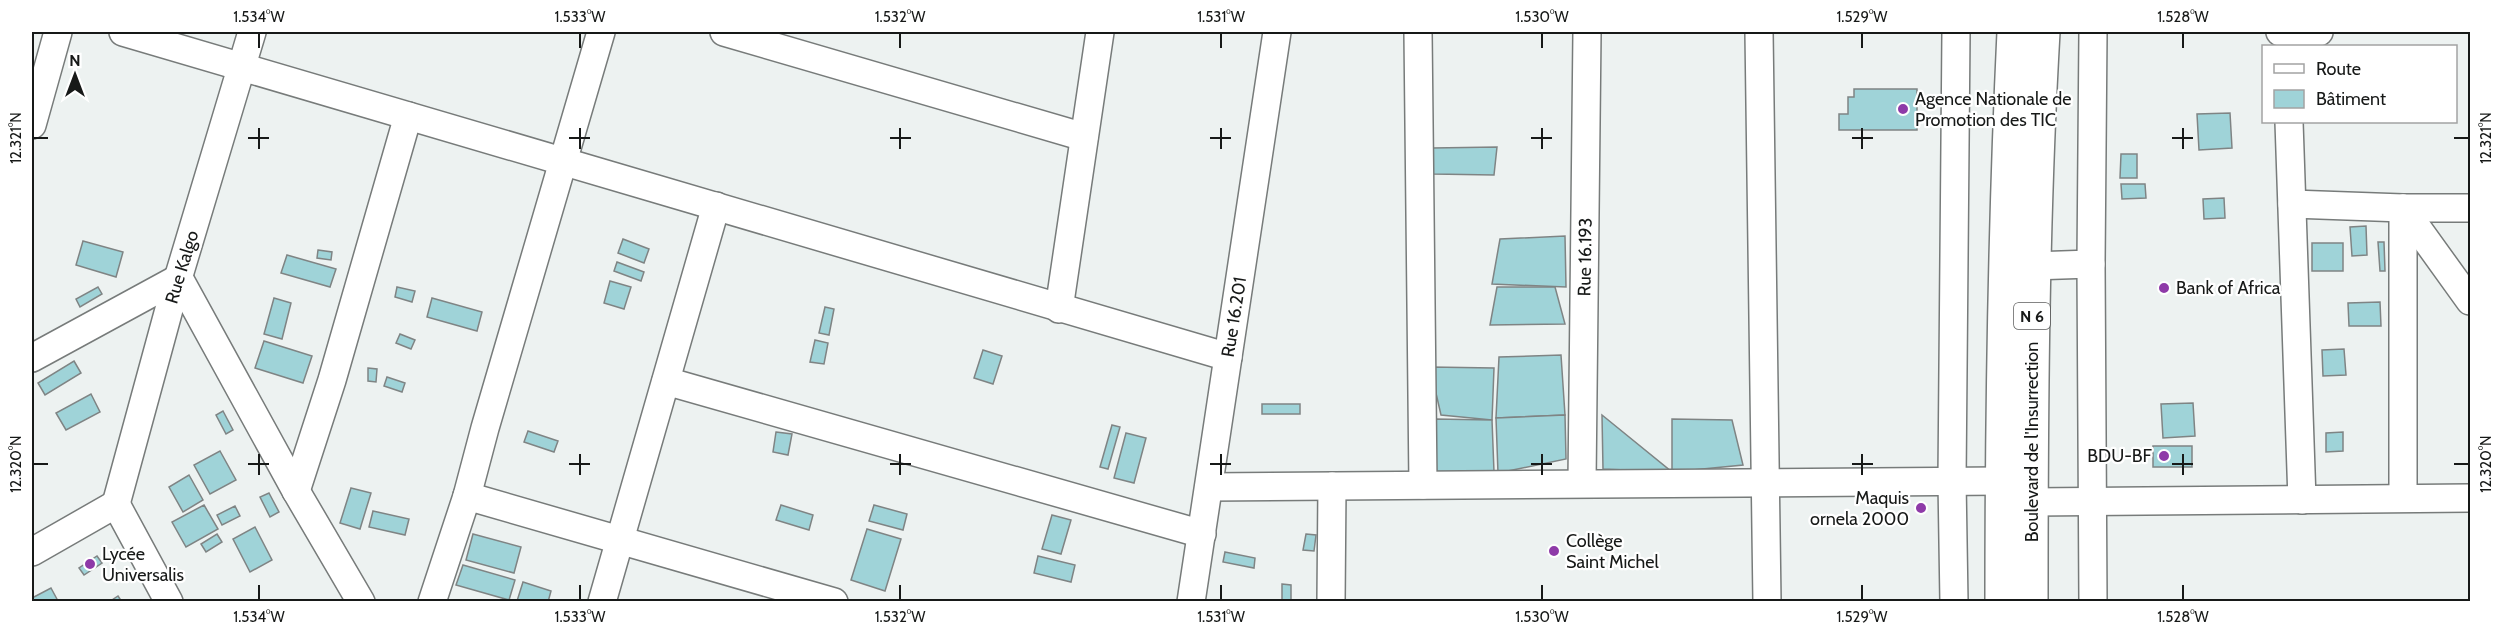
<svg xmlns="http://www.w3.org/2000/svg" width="2502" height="633" viewBox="0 0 2502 633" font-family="Cabin,sans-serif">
  <rect width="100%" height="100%" fill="#edf2f1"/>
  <!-- building -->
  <g fill="#9fd3d8" stroke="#7f8484" stroke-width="1.5">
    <polygon points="1854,89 1917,89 1917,130 1839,130 1839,114 1848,114 1848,97 1854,97"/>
    <polygon points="2230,113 2232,148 2199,150 2197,114"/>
    <polygon points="1497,147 1494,175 1433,174 1432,148"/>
    <polygon points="2121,154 2137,154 2137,178 2120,178"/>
    <polygon points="2121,184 2145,184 2146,198 2122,199"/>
    <polygon points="2224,198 2225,218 2204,219 2203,199"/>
    <polygon points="2366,226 2367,255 2352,256 2350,227"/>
    <polygon points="1565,236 1566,287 1492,284 1500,239"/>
    <polygon points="623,239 649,249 644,263 618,253"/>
    <polygon points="83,241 123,252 116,277 76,265"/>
    <polygon points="2378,242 2384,242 2385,271 2380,271"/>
    <rect x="2312" y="243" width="31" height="28"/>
    <polygon points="318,250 332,252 331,260 317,258"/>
    <polygon points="287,255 336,269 330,287 281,273"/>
    <polygon points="617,262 644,272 641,281 614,271"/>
    <polygon points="610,281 631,287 624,309 604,303"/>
    <polygon points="98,287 102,294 80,307 76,299"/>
    <polygon points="397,287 415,291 412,302 395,297"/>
    <polygon points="1497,287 1555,287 1565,324 1490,325"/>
    <polygon points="274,298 291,303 282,339 264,334"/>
    <polygon points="432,298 482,312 477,331 427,317"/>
    <polygon points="2380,302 2381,326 2349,326 2348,303"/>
    <polygon points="825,307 834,309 829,335 819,333"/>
    <polygon points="400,334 415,340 411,349 396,343"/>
    <polygon points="815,340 828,343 824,364 810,362"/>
    <polygon points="264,341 312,356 303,383 255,368"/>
    <polygon points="2344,349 2346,375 2323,376 2322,350"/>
    <polygon points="983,350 1002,356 993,384 974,378"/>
    <polygon points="1561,355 1565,415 1496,418 1499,357"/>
    <polygon points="74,361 81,373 45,395 38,383"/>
    <polygon points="1430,367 1494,368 1492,420 1441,415"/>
    <polygon points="368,368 377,369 376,382 368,381"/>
    <polygon points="387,377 405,383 402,392 384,386"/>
    <polygon points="91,394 100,412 66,430 56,413"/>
    <polygon points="2193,403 2195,436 2163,438 2161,404"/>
    <rect x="1262" y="404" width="38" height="10"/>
    <polygon points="223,411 233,430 226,434 216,415"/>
    <polygon points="1565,415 1566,459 1498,473 1496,418"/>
    <polygon points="1602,415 1672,472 1603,469"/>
    <polygon points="1435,419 1492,420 1494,472 1432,472"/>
    <polygon points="1672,419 1732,420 1743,465 1672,472"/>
    <polygon points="1112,425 1120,427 1108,469 1100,467"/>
    <polygon points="528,431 558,441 554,452 524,442"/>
    <polygon points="776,432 792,434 788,455 773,452"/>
    <polygon points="2343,432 2343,451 2326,452 2326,433"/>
    <polygon points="1126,433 1146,438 1134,483 1114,478"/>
    <rect x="2153" y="446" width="39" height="21"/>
    <polygon points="220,451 236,480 210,494 194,465"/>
    <polygon points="189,475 203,500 183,512 169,487"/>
    <polygon points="351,488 371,493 360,529 340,523"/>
    <polygon points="269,493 279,512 270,517 260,497"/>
    <polygon points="204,505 218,529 186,547 172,522"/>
    <polygon points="781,505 813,515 809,530 776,520"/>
    <polygon points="874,505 907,514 903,530 869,521"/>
    <polygon points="235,506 240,516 222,525 217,515"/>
    <polygon points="373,511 409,519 405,535 369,527"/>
    <polygon points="1052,515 1071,520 1061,554 1042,549"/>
    <polygon points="255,527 272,560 250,572 233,539"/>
    <polygon points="867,529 901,539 885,591 851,580"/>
    <polygon points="217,534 222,542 206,552 201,544"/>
    <polygon points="473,534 521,547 514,573 466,560"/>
    <polygon points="1306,534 1316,535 1314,551 1303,550"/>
    <polygon points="1225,552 1255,558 1254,568 1223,562"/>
    <polygon points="97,556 102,563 84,575 79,568"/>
    <polygon points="1038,556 1075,565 1071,582 1034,573"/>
    <polygon points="463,565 515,580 509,600 456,585"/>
    <polygon points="523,582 551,591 548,602 517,601"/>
    <polygon points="1282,584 1291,585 1291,602 1282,602"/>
    <polygon points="51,588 58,601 32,602 32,598"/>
    <polygon points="118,596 122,602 109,602"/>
  </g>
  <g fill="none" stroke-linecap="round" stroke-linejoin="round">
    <defs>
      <g id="minor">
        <polyline points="123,32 1228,357"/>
        <polyline points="724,32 1084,137"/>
        <polyline points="1418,32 1423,485"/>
        <polyline points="1759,32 1767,602"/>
        <polyline points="2280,32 2319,32"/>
        <polyline points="2289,122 2302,500"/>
        <polyline points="32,125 58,32"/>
        <polyline points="2292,204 2403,208 2470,208"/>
        <polyline points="2403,208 2470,301"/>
        <polyline points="2032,266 2091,264"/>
        <polyline points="1059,309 1100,32"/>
        <polyline points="32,358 179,278 296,491 361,602"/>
        <polyline points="666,381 1202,534"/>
        <polyline points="1582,482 1587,32"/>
        <polyline points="1209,487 2002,481"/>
        <polyline points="296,491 332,380 408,116"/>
        <polyline points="467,496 834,602"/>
        <polyline points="2403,498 2403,208"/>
        <polyline points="2031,502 2470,498"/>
        <polyline points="116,504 171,302 252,32"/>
        <polyline points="116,504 169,602"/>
        <polyline points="32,552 116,504"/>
        <polyline points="432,602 467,496 485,428 601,32"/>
        <polyline points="602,602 716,206"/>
        <polyline points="1191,602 1277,32"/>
        <polyline points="1331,602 1332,486"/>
        <polyline points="1954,602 1952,481 1956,32"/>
        <polyline points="2093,602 2091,264 2093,32"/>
      </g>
      <g id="major">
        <path d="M2002 602C2002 412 2005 221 2014 32"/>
        <path d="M2031 602C2031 411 2032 222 2043 32"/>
      </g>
    </defs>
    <!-- minor casing -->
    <use href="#minor" stroke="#777b7a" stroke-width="30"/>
    <!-- major casing -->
    <use href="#major" stroke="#777b7a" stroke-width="36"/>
    <!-- minor -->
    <use href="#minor" stroke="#fff" stroke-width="27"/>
    <!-- major -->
    <use href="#major" stroke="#fff" stroke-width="33"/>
  </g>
  <!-- ticks -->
  <path fill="none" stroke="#171918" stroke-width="2" d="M259 33V48M580 33V48M900 33V48M1221 33V48M1542 33V48M1862 33V48M2183 33V48M259 128V149M580 128V149M900 128V149M1221 128V149M1542 128V149M1862 128V149M2183 128V149M33 138H48M248 138H269M569 138H590M890 138H911M1210 138H1231M1531 138H1552M1852 138H1873M2172 138H2193M2454 138H2469M259 454V475M580 454V475M900 454V475M1221 454V475M1542 454V475M1862 454V475M2183 454V475M33 464H48M248 464H269M569 464H590M890 464H911M1210 464H1231M1531 464H1552M1852 464H1873M2172 464H2193M2454 464H2469M259 585V600M580 585V600M900 585V600M1221 585V600M1542 585V600M1862 585V600M2183 585V600"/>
  <!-- markers -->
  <g fill="#8e3aa8" stroke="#fff" stroke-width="2">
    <circle cx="1903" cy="109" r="6"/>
    <circle cx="2164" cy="288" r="6"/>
    <circle cx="2164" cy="456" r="6"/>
    <circle cx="1921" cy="508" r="6"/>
    <circle cx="1554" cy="551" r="6"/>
    <circle cx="90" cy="564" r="6"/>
  </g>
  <g text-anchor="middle" stroke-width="4.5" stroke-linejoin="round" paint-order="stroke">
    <!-- shield labels -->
    <rect fill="#fff" stroke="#5d5e5d" stroke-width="1.5" x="2014" y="303" width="36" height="26" rx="4.5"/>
    <g font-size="16" font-weight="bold" fill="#171918">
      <text x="2032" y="322">N 6</text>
    </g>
    <!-- poi labels -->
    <g font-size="18" fill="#171918" stroke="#fff" text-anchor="start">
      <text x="1915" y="105">Agence Nationale de<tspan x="1915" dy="21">Promotion des TIC</tspan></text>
      <text x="2176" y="294">Bank of Africa</text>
      <text x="2152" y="462" text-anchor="end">BDU-BF</text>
      <text x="1909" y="504" text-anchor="end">Maquis<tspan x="1909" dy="21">ornela 2000</tspan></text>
      <text x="1566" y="547">Collège<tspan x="1566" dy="21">Saint Michel</tspan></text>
      <text x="102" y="560">Lycée<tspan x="102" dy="21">Universalis</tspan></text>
    </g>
    <!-- street labels -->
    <g font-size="18" fill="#171918" stroke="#fff">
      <text transform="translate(1585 257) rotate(-89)" y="6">Rue 16.193</text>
      <text transform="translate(182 267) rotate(-73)" y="6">Rue Kalgo</text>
      <text transform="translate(1234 317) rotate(-81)" y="6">Rue 16.201</text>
      <text transform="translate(2032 442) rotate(-90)" y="6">Boulevard de l'Insurrection</text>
    </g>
  </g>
  <!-- border -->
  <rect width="2502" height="633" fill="none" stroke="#ffffff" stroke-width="66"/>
  <!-- legend -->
  <rect x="2262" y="45" width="195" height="78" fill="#ffffff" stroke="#a2a3a3" stroke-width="1.5"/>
  <rect x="2274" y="64" width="30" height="9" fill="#ffffff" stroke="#a2a3a3" stroke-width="1.5"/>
  <text x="2316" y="75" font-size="18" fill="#171918">Route</text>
  <rect x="2274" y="90" width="30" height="18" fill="#9fd3d8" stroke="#a2a3a3" stroke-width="1.5"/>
  <text x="2316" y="105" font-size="18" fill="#171918">Bâtiment</text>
  <!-- north arrow -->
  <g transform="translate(75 75)" stroke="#ffffff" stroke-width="4.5" paint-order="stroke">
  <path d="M0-4.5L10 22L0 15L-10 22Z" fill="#171918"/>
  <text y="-9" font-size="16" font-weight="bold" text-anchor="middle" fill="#171918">N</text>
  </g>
  <rect x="33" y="33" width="2436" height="567" fill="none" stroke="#171918" stroke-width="2"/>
  <g font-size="15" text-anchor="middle" fill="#171918">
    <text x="259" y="22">1.534°W</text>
    <text x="580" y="22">1.533°W</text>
    <text x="900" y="22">1.532°W</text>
    <text x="1221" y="22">1.531°W</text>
    <text x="1542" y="22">1.530°W</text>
    <text x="1862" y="22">1.529°W</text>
    <text x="2183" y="22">1.528°W</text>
    <text transform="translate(16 138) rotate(-90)" y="5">12.321°N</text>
    <text transform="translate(2486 138) rotate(-90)" y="5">12.321°N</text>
    <text transform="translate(16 464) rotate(-90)" y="5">12.320°N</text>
    <text transform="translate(2486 464) rotate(-90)" y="5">12.320°N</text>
    <text x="259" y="622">1.534°W</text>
    <text x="580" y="622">1.533°W</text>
    <text x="900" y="622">1.532°W</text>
    <text x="1221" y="622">1.531°W</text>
    <text x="1542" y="622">1.530°W</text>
    <text x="1862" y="622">1.529°W</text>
    <text x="2183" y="622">1.528°W</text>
  </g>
</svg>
